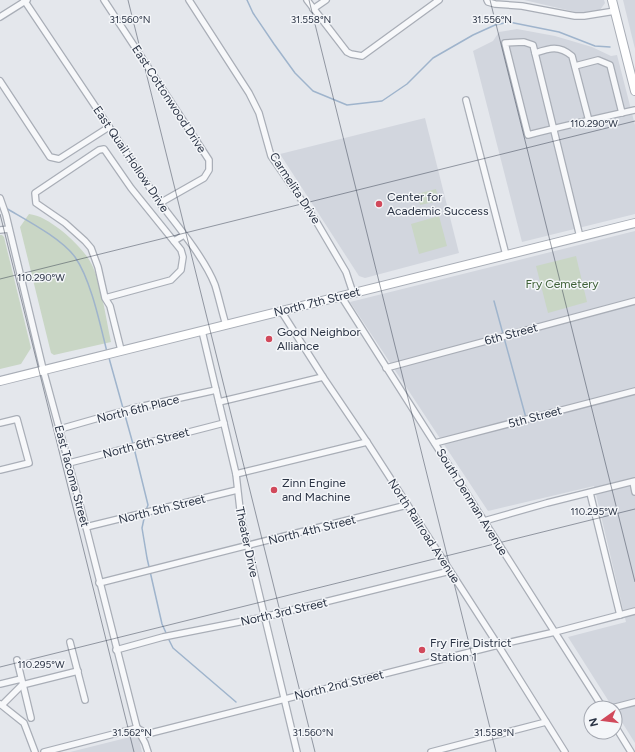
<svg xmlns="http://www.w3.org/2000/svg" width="635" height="752" viewBox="0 0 635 752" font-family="Figtree,sans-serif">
  <rect width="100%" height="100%" fill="#e4e7ec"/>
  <!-- built -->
  <g fill="#d2d6de">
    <polygon points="524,0 604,0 605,3 600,10 580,13"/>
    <polygon points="623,0 635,0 635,49"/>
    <polygon points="517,29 555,36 592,47 611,56 617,55 635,125 635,214 522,242 473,51 493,41 499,32"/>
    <polygon points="425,118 459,253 365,278 359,276 280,154"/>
    <polygon points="635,231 635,743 615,711 615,708 613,708 568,637 626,622 594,486 488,511 350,302"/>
    <polygon points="138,735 142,752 70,752"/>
  </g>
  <!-- green -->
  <g fill="#c9d6c5">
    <polygon points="436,189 439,201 420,205 417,194"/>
    <path d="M29 214C34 215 39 216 44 219 60 227 86 250 93 267 102 288 106 319 111 342L54 355 51 353 20 227Z"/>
    <polygon points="439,216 447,246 419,254 411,224"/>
    <polygon points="0,235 2,235 4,237 31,348 21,364 0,369"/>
    <polygon points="576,256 587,302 548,313 536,266"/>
  </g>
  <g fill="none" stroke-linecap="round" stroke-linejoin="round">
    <!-- stream -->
    <g stroke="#9fb4cc" stroke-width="1.5">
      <polyline points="247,0 253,13 274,44 295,73 313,91 347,105 382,101 407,84 433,58 473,35 495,25 509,22 559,32 595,46 610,47"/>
      <path d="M6 208C26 220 61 238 75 257 91 280 100 324 107 352"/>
      <polyline points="494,301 526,418"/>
      <polyline points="109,358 133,444"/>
      <polyline points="134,448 148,505 146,510"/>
      <polyline points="145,514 142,528 147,558 162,624 167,635"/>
      <polyline points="168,638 173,648 236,702"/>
    </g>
    <defs>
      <g id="minor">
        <path d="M24 0 160 203C177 225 205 259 215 285 219 298 222 312 226 325"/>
        <polyline points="104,0 209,160 209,170 204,178 160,203"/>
        <polyline points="189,0 249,93 259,113 271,156 316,221 346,272 353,293"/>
        <polyline points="307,0 347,52 351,54 362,56 439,0"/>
        <polyline points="487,0 488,2 495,4 522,6 575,16 584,16 615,11"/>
        <polyline points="313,9 326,0"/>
        <polyline points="0,17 27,0"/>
        <path d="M535 53C550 48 559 45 572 56L589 121"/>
        <polyline points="575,66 598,60 610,65 622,113"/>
        <polyline points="0,81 50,157 59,159 109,127"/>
        <polyline points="466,100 506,255"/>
        <polyline points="0,198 6,215 43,369 86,527 137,728 145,743 148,752"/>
        <polyline points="0,230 9,229"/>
        <path d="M580 237 535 53 533 45 524 42 505 43 528 135C564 126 599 118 635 110"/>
        <polyline points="174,241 184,235"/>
        <polyline points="341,296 603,708"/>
        <polyline points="105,298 171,280 181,270 183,257 181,250 131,188 104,149 99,150 35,193 36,203 65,223 85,241 91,248 98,267 105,298 110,306 121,350"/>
        <polyline points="282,310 283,314 323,377 367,442 498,645 565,752"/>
        <polyline points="202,331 236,474 241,518 297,752"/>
        <polyline points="386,368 635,301"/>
        <polyline points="219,402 323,377"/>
        <polyline points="0,423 17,419 29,463 0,470"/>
        <polyline points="60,429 130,409 216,390"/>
        <polyline points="435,443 635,391"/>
        <polyline points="69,463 224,423"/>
        <polyline points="236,474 367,442"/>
        <polyline points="633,482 635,492"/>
        <polyline points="590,493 620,615"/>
        <polyline points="484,521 547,503 635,481"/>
        <polyline points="86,527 237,490"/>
        <polyline points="99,583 407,505"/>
        <polyline points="70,642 85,700"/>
        <polyline points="116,650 163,637 264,617 450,571"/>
        <polyline points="17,660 31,718"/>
        <polyline points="0,684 21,679"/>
        <polyline points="0,704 24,723 35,752"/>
        <polyline points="2,705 22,685 78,671"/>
        <polyline points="612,708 635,702"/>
        <polyline points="615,726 631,752"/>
        <polyline points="44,752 137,728 147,734 498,645 555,632 635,611"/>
        <polyline points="431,752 546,722"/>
      </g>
      <g id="secondary">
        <polyline points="612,0 635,91"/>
        <polyline points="0,381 635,223"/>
      </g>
    </defs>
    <!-- minor casing -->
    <use href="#minor" stroke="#a9aeb7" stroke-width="8"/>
    <!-- secondary casing -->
    <use href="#secondary" stroke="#a9aeb7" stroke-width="10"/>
    <!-- minor -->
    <use href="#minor" stroke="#f7f8fa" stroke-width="5.5"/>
    <!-- secondary -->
    <use href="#secondary" stroke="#fff" stroke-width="8"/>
  </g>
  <!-- ticks -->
  <path fill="none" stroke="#2b3445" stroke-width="1" stroke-opacity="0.45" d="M128 0 315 752M309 0 496 752M490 0 635 582M0 214 134 752M0 279 635 121M0 667 635 509"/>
  <!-- markers -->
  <g fill="#d1495b" stroke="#f4f6f9" stroke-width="1.5">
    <circle cx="379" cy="204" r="4"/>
    <circle cx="269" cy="339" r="4"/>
    <circle cx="274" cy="490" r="4"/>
    <circle cx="422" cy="650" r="4"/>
  </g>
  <g text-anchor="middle" stroke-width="3" stroke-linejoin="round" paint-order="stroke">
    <!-- street labels -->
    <g font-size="12" fill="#2b3445" stroke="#f4f6f9">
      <text transform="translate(169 99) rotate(57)" y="4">East Cottonwood Drive</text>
      <text transform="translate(131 159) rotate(56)" y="4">East Quail Hollow Drive</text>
      <text transform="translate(295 188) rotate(57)" y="4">Carmelita Drive</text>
      <text transform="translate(317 302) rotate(-14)" y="4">North 7th Street</text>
      <text transform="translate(511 334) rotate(-15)" y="4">6th Street</text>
      <text transform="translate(138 409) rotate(-14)" y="4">North 6th Place</text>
      <text transform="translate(535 417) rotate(-15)" y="4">5th Street</text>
      <text transform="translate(146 443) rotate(-15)" y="4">North 6th Street</text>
      <text transform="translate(72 476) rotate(75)" y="4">East Tacoma Street</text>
      <text transform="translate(472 502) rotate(58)" y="4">South Denman Avenue</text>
      <text transform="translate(162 509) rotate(-14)" y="4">North 5th Street</text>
      <text transform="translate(312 530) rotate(-14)" y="4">North 4th Street</text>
      <text transform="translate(424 531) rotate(57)" y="4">North Railroad Avenue</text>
      <text transform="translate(247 542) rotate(78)" y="4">Theater Drive</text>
      <text transform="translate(284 612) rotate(-13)" y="4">North 3rd Street</text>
      <text transform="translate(339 685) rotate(-14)" y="4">North 2nd Street</text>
    </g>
    <!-- poi labels -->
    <g font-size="12" fill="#2b3445" stroke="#f4f6f9" text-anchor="start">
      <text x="387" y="201">Center for<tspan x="387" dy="14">Academic Success</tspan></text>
      <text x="277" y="336">Good Neighbor<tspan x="277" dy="14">Alliance</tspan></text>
      <text x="282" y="487">Zinn Engine<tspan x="282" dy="14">and Machine</tspan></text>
      <text x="430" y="647">Fry Fire District<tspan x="430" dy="14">Station 1</tspan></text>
    </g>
    <!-- park labels -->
    <g font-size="12" fill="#3f6138" stroke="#f4f6f9">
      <text x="562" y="288">Fry Cemetery</text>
    </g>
  </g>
  <g font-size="10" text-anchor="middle" fill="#2b3445" stroke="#f4f6f9" stroke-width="3" stroke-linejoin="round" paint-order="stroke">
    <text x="492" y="23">31.556°N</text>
    <text x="130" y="23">31.560°N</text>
    <text x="311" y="23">31.558°N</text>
    <text x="594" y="127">110.290°W</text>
    <text x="41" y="281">110.290°W</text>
    <text x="594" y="515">110.295°W</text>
    <text x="41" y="668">110.295°W</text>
    <text x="132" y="736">31.562°N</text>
    <text x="313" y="736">31.560°N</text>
    <text x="494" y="736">31.558°N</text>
  </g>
  <!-- north arrow -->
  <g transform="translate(603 720) rotate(256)"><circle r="19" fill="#f4f6f9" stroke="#a4a8b1"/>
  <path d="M0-3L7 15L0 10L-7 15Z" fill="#d1495b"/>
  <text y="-6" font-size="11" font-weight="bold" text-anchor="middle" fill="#2b3445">N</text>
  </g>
</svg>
